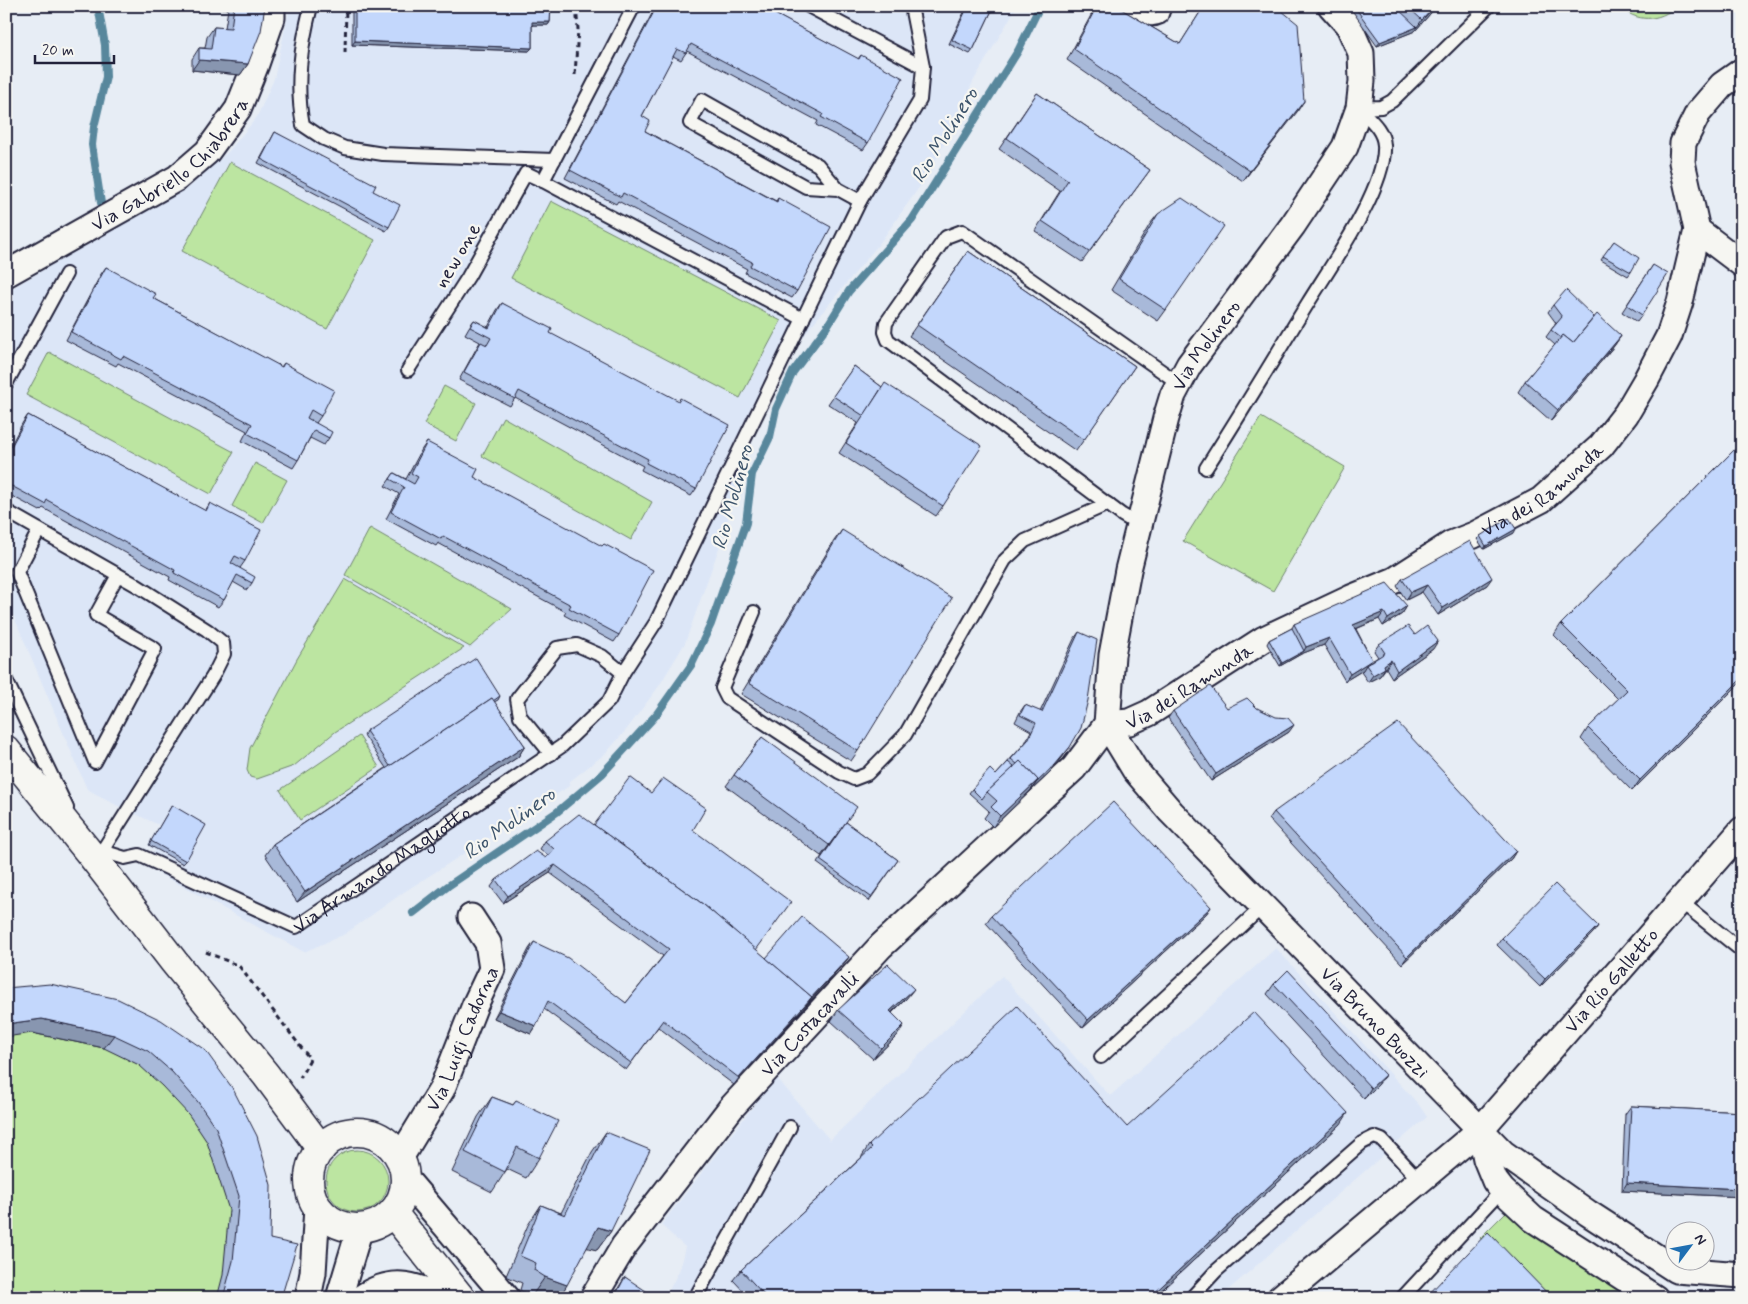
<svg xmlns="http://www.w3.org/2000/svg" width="1748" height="1304" viewBox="0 0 1748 1304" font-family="Mynerve,sans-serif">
  <rect width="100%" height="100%" fill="#e7edf5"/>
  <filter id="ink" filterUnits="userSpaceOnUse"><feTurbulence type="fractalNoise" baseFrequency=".02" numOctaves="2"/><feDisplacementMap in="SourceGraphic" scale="10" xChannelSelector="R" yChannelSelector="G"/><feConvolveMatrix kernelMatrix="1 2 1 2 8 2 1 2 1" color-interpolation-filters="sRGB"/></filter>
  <g filter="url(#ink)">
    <!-- built -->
    <g fill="#dce6f7">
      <polygon points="290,6 1017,6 974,80 930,172 879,244 811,326 772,383 755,417 724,534 685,643 659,686 627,729 606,753 569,782 571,785 404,892 345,934 304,952 147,867 155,851 148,845 159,825 116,805 87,789 6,598 6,292 68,255 191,186 229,151 257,117 274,79"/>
      <polygon points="1276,948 1419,1105 1427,1117 1219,1298 665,1298 679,1271 685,1247 661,1225 776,1077 830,1140 1002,976 1110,1096"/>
    </g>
    <!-- green -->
    <g fill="#bce5a1" stroke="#6f846e">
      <path d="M1618 6H1678C1657 22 1638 23 1618 6Z"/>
      <polygon points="230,162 375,240 327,329 182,251"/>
      <polygon points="551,201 781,321 740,398 511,278"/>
      <polygon points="49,352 234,452 211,494 26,395"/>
      <polygon points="444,386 476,403 456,441 424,424"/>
      <polygon points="503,417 652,502 631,540 482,456"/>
      <polygon points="1261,417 1345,467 1273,591 1183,541"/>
      <polygon points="255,463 287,480 263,523 232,506"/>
      <polygon points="370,528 512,609 470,647 345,575"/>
      <polygon points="345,579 464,648 335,732 294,766 257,779 250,777 247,770 250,748 297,659"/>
      <polygon points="359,736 379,767 300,820 280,790"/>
      <polygon points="6,1001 195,1064 276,1298 6,1298"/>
      <circle cx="357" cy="1181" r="31"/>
      <polygon points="1512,1206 1643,1298 1540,1298 1480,1238"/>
    </g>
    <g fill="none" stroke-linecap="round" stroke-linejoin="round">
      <!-- stream -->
      <g stroke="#59879c" stroke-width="8">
        <polyline points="98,6 105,45 106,77 94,127 92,145 101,203"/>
        <polyline points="413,913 448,886 557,812 602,774 656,715 692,664 711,624 746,523 752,474 770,437 776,409 793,372 826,328 849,291 912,220 1018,51 1040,6"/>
      </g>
      <defs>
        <g id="service">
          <path d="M311 6C301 46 295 84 303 125L324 139 345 148 383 154 554 160"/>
          <polyline points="634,6 543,181 803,319"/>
          <polyline points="808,6 923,67"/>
          <path d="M1125 6C1137 13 1147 24 1161 17L1165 6"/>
          <polyline points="1359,108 1381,107 1392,101 1489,6"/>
          <polyline points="838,189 806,187 690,123 702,100 818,165 838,189 860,201"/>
          <polyline points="408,370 468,277 526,173 543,181"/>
          <polyline points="6,384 66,274"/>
          <path d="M1206 468C1241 414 1274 358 1308 303 1330 267 1387 187 1384 145 1383 129 1369 119 1359 108"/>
          <polyline points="6,511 136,585 207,630 223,643 224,654 213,676 102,851"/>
          <polyline points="1139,525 1122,515 888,340 885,332 886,323 946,237 962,231 1180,384"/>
          <polyline points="39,530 17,572 95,762 155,649 96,615 118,575"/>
          <polyline points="754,612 722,688 727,698 839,772 854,779 867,774 905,735 1005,560 1025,541 1108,504"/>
          <polyline points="6,680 67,808"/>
          <polyline points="551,754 520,716 517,699 557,648 577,645 602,656 623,673"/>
          <path id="s1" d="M92 855 102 851 125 858 139 855 296 927 562 746 609 701 623 673 656 622 860 201 920 100 923 67 911 6"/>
          <polyline points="1680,901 1742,951"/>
          <polyline points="1101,1057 1262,907"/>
          <polyline points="695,1298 790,1127"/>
          <polyline points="1191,1298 1216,1271 1362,1143 1374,1137 1382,1140 1420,1181"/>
          <polyline points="1402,1298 1502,1190"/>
        </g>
        <g id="minor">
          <polyline points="1697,230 1742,264"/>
          <path id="s2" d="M6 274 177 178 207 152 238 109 256 64 272 18V6"/>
          <path id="s3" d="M1107 724 1129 722 1149 713 1264 639 1351 598 1395 580 1451 544 1474 535 1541 500 1601 446 1626 414 1646 380 1669 336 1680 302 1697 230 1682 162 1683 143 1698 113 1722 85 1742 71"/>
          <path id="s4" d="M1107 724 1135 770 1171 812 1503 1153 1588 1213 1676 1270 1742 1275"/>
          <path id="s5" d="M1107 724 1112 655 1128 570 1166 418 1173 395 1189 365 1293 225 1345 147 1359 108 1362 81 1361 53 1349 26 1331 6"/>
          <polyline points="1480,1130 1486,1159 1495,1181 1502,1190 1533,1219 1655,1298"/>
          <path id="s6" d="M400 1158 442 1089 475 1005 492 969 488 943 471 917"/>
          <polyline points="405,1178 507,1298"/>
          <polyline points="308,1298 313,1273 317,1207"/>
          <polyline points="339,1298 360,1228"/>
          <path d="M361 1298C392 1277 411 1284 443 1298"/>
          <path id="s7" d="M593 1298 624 1246 731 1108 881 946 1074 768 1107 724"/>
          <path id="s8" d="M1280 1298 1480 1130 1742 830"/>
        </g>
        <g id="tertiary">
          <polyline points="6,750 92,856 174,962 266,1075 321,1149"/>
          <circle cx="357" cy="1180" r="48"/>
          <polyline points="393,1213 461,1298"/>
        </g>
      </defs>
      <!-- service casing -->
      <use href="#service" stroke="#22223b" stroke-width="16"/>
      <!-- minor casing -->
      <use href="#minor" stroke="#22223b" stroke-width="29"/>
      <!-- tertiary casing -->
      <use href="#tertiary" stroke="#22223b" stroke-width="31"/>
      <!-- path -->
      <g stroke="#22223b" stroke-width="3" stroke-dasharray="5 4" stroke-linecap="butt">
        <polyline points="345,53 346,6"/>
        <polyline points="575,75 578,29 576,6"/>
        <polyline points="206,952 239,966 310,1059 300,1078"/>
      </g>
      <!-- service -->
      <use href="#service" stroke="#f6f6f2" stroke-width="12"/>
      <!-- minor -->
      <use href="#minor" stroke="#f6f6f2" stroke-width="25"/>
      <!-- tertiary -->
      <use href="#tertiary" stroke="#f6f6f2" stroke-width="28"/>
    </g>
    <!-- wall -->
    <g fill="#a8b9d9" stroke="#22223b">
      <polygon points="221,6 265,6 248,64 240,75 192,70 192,59 199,48 205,48 207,37 214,27 225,28 228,9 221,8"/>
      <polygon points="352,6 551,6 550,22 548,25 532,25 532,48 529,51 352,45"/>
      <polygon points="656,6 760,6 858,59 861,55 868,143 863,150 816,125 818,121 687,51 681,60 673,56 642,116 645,131 776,201 778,198 797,291 792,298 745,273 747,269 618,201 616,204 565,178"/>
      <polygon points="967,6 994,6 973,50 970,54 949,44"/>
      <polygon points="1096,6 1116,6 1180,44 1204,6 1276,6 1304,101 1243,181 1067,60"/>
      <polygon points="1349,6 1437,6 1415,31 1377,46"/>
      <polygon points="1037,93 1150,170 1082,262 1035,231 1060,191 999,149"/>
      <polygon points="275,132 373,191 389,227 386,231 258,163"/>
      <polygon points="1158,214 1166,310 1158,321 1111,290 1150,224"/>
      <polygon points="1614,241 1631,272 1628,276 1601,260"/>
      <polygon points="968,251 1135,366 1076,451 909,336"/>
      <polygon points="1653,265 1642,315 1637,322 1622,312"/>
      <polygon points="106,267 153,298 281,367 284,363 321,416 316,423 329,438 324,445 310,438 298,460 293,468 242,441 247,431 118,363 116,366 66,340 101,274"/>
      <polygon points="502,303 550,333 696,489 691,496 641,470 643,466 515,398 510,406 459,380 476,349 480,342 465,334 469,327 474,320 488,327 497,310"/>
      <polygon points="1553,305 1594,317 1621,336 1614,346 1551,421 1518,392 1525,381 1555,345 1546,337 1556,323 1548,312"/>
      <polygon points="854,366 882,387 943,506 936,516 839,453 858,423 828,404"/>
      <polygon points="28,415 205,511 210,503 245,561 240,568 252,583 247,590 233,582 224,600 218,607 169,580 170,577 43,508 40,511 6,493 6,454 23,422"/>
      <polygon points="427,442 474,477 619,635 614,642 564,615 566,612 438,543 436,546 386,519 399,494 385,486 394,473 406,479 422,449"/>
      <polygon points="1742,442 1742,681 1632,791 1581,739 1588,728 1618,699 1554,635 1561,624"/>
      <polygon points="842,530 858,751 851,761 741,694 834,541"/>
      <polygon points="1514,533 1484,549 1477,539 1480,536"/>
      <polygon points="1402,579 1487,585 1438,615 1422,592 1406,600 1397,586"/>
      <polygon points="1407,606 1402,614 1383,626 1379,619 1356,629 1372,660 1370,662 1378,657 1374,651 1379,644 1415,635 1433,649 1392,678 1386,668 1380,676 1368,682 1361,672 1363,670 1345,681 1324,645 1301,654 1280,666 1267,644 1269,640 1292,628 1294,624"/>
      <polygon points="1079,632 1065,754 1050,773 993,827 984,818 989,811 969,793 972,789 996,775 1025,743 1031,731 1015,722 1020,712 1025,705 1040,712 1074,639"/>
      <polygon points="500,696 498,700 494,702 525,746 518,757 297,902 265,855 273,844 386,768 364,735 366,731"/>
      <polygon points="1227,708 1257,708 1289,732 1211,781 1168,718 1173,711"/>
      <polygon points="762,737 846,822 898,860 869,901 817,863 842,828 821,856 726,786"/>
      <polygon points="172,805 186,861 183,864 149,845"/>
      <polygon points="1274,812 1516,851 1511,859 1402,964 1269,819"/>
      <polygon points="594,825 693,830 756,950 766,958 847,960 734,1085 658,1027 626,1070 544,1009 536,1026 531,1034 494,1018 529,949 534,942 626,1003 663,956 550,873 503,903 491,887 496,880 546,858 548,855 540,849 545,841"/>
      <polygon points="1211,907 1206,914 1083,1028 986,923 991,916"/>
      <polygon points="1598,926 1593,933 1540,987 1497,945 1502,938"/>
      <polygon points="1274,984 1385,1075 1378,1085 1364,1099 1267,994"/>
      <polygon points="6,988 205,1050 270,1239 281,1298 217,1298 223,1275 229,1210 207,1142 189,1115 162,1086 139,1065 104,1048 32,1033"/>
      <polygon points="906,999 892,1013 897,1036 873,1059 831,1021 838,1010"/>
      <polygon points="492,1097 513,1105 516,1101 539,1158 526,1178 507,1169 492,1192 452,1172 478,1117"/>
      <polygon points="1631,1106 1742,1112 1742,1197 1622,1191 1625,1114"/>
      <polygon points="1341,1124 1153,1298 750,1298 733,1280 741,1270 862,1157 862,1156 869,1145 1127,1127"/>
      <polygon points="606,1132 611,1231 597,1250 587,1247 559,1298 531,1297 520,1290 522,1283 506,1276 528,1225 541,1205 561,1213 592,1152"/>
      <polygon points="625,1277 650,1298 612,1298"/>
    </g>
    <!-- shaded-wall -->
    <g fill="#8896b0" stroke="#22223b">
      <polygon points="222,6 230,6 228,9 221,8"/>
      <polygon points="1435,6 1437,6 1415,31 1377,46 1380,42 1417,27 1422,20"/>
      <polygon points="532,22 550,22 548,25 529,25"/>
      <polygon points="355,41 532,48 529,51 352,45"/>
      <polygon points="199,60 248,64 240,75 192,70"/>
      <polygon points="1304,101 1297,112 1243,181 1250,171"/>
      <polygon points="1621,336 1614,346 1551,421 1558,410"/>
      <polygon points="1516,529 1514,533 1484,549 1486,546"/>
      <polygon points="1492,578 1487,585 1438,615 1443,608"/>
      <polygon points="1427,585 1422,592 1406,600 1411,592"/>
      <polygon points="1407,606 1402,614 1383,626 1388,619"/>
      <polygon points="1384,612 1379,619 1348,632 1353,625"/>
      <polygon points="1329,638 1324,645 1301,654 1280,666 1282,663 1304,651 1306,647"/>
      <polygon points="1438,641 1433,649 1392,678 1397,671"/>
      <polygon points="1372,660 1367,666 1366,665 1363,670 1345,681 1350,674"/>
      <polygon points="1391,660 1386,668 1378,672 1384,665"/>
      <polygon points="1385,668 1380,676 1368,682 1373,675"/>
      <polygon points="1742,678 1742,681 1632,791 1640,780"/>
      <polygon points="1294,725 1289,732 1211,781 1216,774"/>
      <polygon points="525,746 518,757 297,902 305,892"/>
      <polygon points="1070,747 1050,773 1031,790 1036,783"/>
      <polygon points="1038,780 1031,790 993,827 1000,816"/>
      <polygon points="1516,851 1511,859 1402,964 1407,957"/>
      <polygon points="555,865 550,873 503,903 508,896"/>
      <polygon points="1211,907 1206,914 1083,1028 1088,1020"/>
      <polygon points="1598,926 1593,933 1540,987 1545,979"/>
      <polygon points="849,957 847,960 807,1004 809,1000"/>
      <polygon points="914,989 906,999 882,1021 890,1011"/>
      <polygon points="812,997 807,1004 734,1085 739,1078"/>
      <polygon points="499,1011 536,1026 531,1034 494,1018"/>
      <polygon points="42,1019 114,1035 104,1048 32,1033 6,1037 6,1024"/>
      <polygon points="904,1025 897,1036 873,1059 881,1048"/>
      <polygon points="1385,1075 1378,1085 1364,1099 1371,1088"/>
      <polygon points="1348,1113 1341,1124 1153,1298 1149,1298"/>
      <polygon points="1627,1183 1742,1189 1742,1197 1622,1191"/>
      <polygon points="598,1227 611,1231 597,1250 584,1247"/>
      <polygon points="545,1277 567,1285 559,1298 531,1297"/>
    </g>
    <!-- building -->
    <g fill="#c3d7fc" stroke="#22223b">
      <polygon points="234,6 265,6 261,31 248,64 199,60 199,48 211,49 214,27 231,28"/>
      <polygon points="355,6 551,6 550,22 532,22 532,48 355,41"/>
      <polygon points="657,6 760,6 859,59 861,55 903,78 868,143 821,117 823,114 691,44 686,53 677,49 642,116 650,121 645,131 777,202 778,198 831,227 797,291 750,266 752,262 623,193 621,197 570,170"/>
      <polygon points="968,6 994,6 973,50 952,40"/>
      <polygon points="1097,6 1116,6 1180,44 1204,6 1276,6 1298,24 1304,101 1250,171 1074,49"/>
      <polygon points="1354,6 1395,6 1417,27 1380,42"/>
      <polygon points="1407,6 1435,6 1422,20"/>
      <polygon points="1037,93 1150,170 1089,252 1042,221 1068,180 1007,138"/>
      <polygon points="275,132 376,185 373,191 400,205 389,227 261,159"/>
      <polygon points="1182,198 1224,226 1166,310 1119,279 1158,214"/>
      <polygon points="1614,241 1639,258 1631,272 1603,256"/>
      <polygon points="968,251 1135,366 1084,440 917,325"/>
      <polygon points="1653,265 1668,274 1642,315 1627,305"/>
      <polygon points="106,267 156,294 153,298 282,367 284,363 334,390 321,416 311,410 307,418 332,432 329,438 314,430 298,460 247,433 252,424 123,356 121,359 71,332"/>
      <polygon points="1566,290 1594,317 1573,343 1563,335 1561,338 1551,330 1562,317 1553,305"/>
      <polygon points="502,303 552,329 550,333 679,401 680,398 730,425 696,489 646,463 648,459 519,391 515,399 464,372 481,342 487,345 491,338 470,327 474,320 489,328"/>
      <polygon points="1597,314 1621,336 1558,410 1525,381 1563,335 1573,343"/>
      <polygon points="854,366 882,387 864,416 833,396"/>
      <polygon points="885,383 982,446 943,506 846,443"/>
      <polygon points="28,415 206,511 210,503 261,530 245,561 235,556 231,563 255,577 252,583 237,575 224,600 174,573 175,570 47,500 45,504 6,483 6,456"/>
      <polygon points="427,442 478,469 474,477 602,546 604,544 653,570 619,635 569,608 571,605 443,536 441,539 391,512 404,487 390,479 394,473 414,484 418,477 411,473"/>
      <polygon points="1742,442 1742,644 1741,645 1742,645 1742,678 1640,780 1588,728 1627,690 1561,624"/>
      <polygon points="1509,518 1516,529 1486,546 1480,536"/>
      <polygon points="842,530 952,598 858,751 749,683"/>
      <polygon points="1470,541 1492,578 1443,608 1427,585 1411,592 1402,579"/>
      <polygon points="1387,583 1407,606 1388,619 1384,612 1353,625 1372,660 1350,674 1329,638 1306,647 1294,624"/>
      <polygon points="1408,626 1415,635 1427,626 1438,641 1397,671 1391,660 1384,665 1385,668 1373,675 1366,665 1385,653 1379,644"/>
      <polygon points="1292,628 1304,651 1282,663 1269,640"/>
      <polygon points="1079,632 1097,640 1088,700 1081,728 1070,747 1055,765 1036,783 1038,780 1020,761 1017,764 1011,759 1028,740 1036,723 1020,715 1025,705 1042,712"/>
      <polygon points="476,658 500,696 493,701 492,698 390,766 366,731"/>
      <polygon points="1210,686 1227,708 1247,698 1257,708 1276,717 1288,718 1294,725 1216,774 1173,711"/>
      <polygon points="492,698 525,746 305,892 273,844"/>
      <polygon points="1398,723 1516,851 1407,957 1274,812"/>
      <polygon points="762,737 857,807 829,845 734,775"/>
      <polygon points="1020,761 1038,780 1000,816 991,807 997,801 987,792"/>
      <polygon points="1008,762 1014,767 987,792 982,799 972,789 990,769 996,775"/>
      <polygon points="630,777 651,793 663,778 706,808 693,830 791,902 756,950 704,905 594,825"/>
      <polygon points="1113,802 1211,907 1088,1020 991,916"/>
      <polygon points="172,805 206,825 186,861 151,841"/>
      <polygon points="579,814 704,905 812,997 739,1078 663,1020 631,1063 548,1001 536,1026 499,1011 534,942 568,958 626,1003 669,949 555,865 508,896 496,880 536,851 546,858 554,849 545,841"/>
      <polygon points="846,822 898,860 871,897 820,860"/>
      <polygon points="1555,884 1598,926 1545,979 1502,938"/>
      <polygon points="802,917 849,957 809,1000 812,997 766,958"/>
      <polygon points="888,964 914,989 890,1011 904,1025 881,1048 838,1010"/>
      <polygon points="1288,970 1385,1075 1371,1088 1274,984"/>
      <polygon points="50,984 118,999 161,1020 205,1050 233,1089 257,1136 271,1185 270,1239 297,1245 281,1298 223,1298 233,1261 239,1196 216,1128 198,1102 172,1072 148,1051 114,1035 42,1019 6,1024 6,988"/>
      <polygon points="1017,1006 1127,1127 1254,1012 1348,1113 1149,1298 767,1298 741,1270 872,1148 869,1145"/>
      <polygon points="492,1097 513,1105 516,1101 558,1121 539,1158 517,1147 505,1172 465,1152"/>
      <polygon points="1631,1106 1742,1112 1742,1189 1627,1183"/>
      <polygon points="606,1132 650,1150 611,1231 598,1227 567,1285 545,1277 534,1270 536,1263 520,1256 541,1205 565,1215"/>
      <polygon points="1488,1232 1552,1298 1425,1298"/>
      <polygon points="625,1277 652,1295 650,1298 614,1298"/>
    </g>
  </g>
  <g text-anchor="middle" stroke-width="4.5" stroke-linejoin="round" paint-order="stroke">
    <!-- street labels -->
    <g font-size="20" fill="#22223b" stroke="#f6f6f2">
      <text dy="7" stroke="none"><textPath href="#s2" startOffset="199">Via Gabriello Chiabrera</textPath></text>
      <text transform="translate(457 255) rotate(-59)" y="7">new one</text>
      <text dy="7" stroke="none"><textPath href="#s5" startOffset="396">Via Molinero</textPath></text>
      <text dy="7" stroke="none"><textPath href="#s3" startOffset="498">Via dei Ramunda</textPath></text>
      <text dy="7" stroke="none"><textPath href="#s3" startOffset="92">Via dei Ramunda</textPath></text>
      <text dy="7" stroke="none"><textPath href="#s1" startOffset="325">Via Armando Magliotto</textPath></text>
      <text dy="7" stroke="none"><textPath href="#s8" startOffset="460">Via Rio Galletto</textPath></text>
      <text dy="7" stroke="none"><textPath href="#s4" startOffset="402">Via Bruno Buozzi</textPath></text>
      <text dy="7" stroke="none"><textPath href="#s7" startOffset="350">Via Costacavalli</textPath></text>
      <text dy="7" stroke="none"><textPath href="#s6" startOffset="135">Via Luigi Cadorna</textPath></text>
    </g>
    <!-- water labels -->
    <g font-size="21" font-style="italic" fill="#3d546b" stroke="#f6f6f2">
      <text transform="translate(944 135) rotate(-58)" y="7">Rio Molinero</text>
      <text transform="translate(732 497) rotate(-75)" y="7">Rio Molinero</text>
      <text transform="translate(509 823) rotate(-36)" y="7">Rio Molinero</text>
    </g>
  </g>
  <!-- margin -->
  <rect width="1748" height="1304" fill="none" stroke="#f6f6f2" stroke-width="25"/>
  <rect x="12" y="12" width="1723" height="1279" fill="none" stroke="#22223b" stroke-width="2" filter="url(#ink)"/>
  <!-- north arrow -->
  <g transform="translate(1690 1246) rotate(58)"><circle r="24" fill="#f6f6f2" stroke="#a1a1a9"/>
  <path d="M0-4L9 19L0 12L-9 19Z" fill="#1f6fb2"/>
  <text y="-8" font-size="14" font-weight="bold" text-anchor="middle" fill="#22223b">N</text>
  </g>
  <!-- scale -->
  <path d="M35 55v8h79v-8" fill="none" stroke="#22223b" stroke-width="2.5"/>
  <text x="42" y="55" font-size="15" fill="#22223b" stroke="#f6f6f2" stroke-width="4" paint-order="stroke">20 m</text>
</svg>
